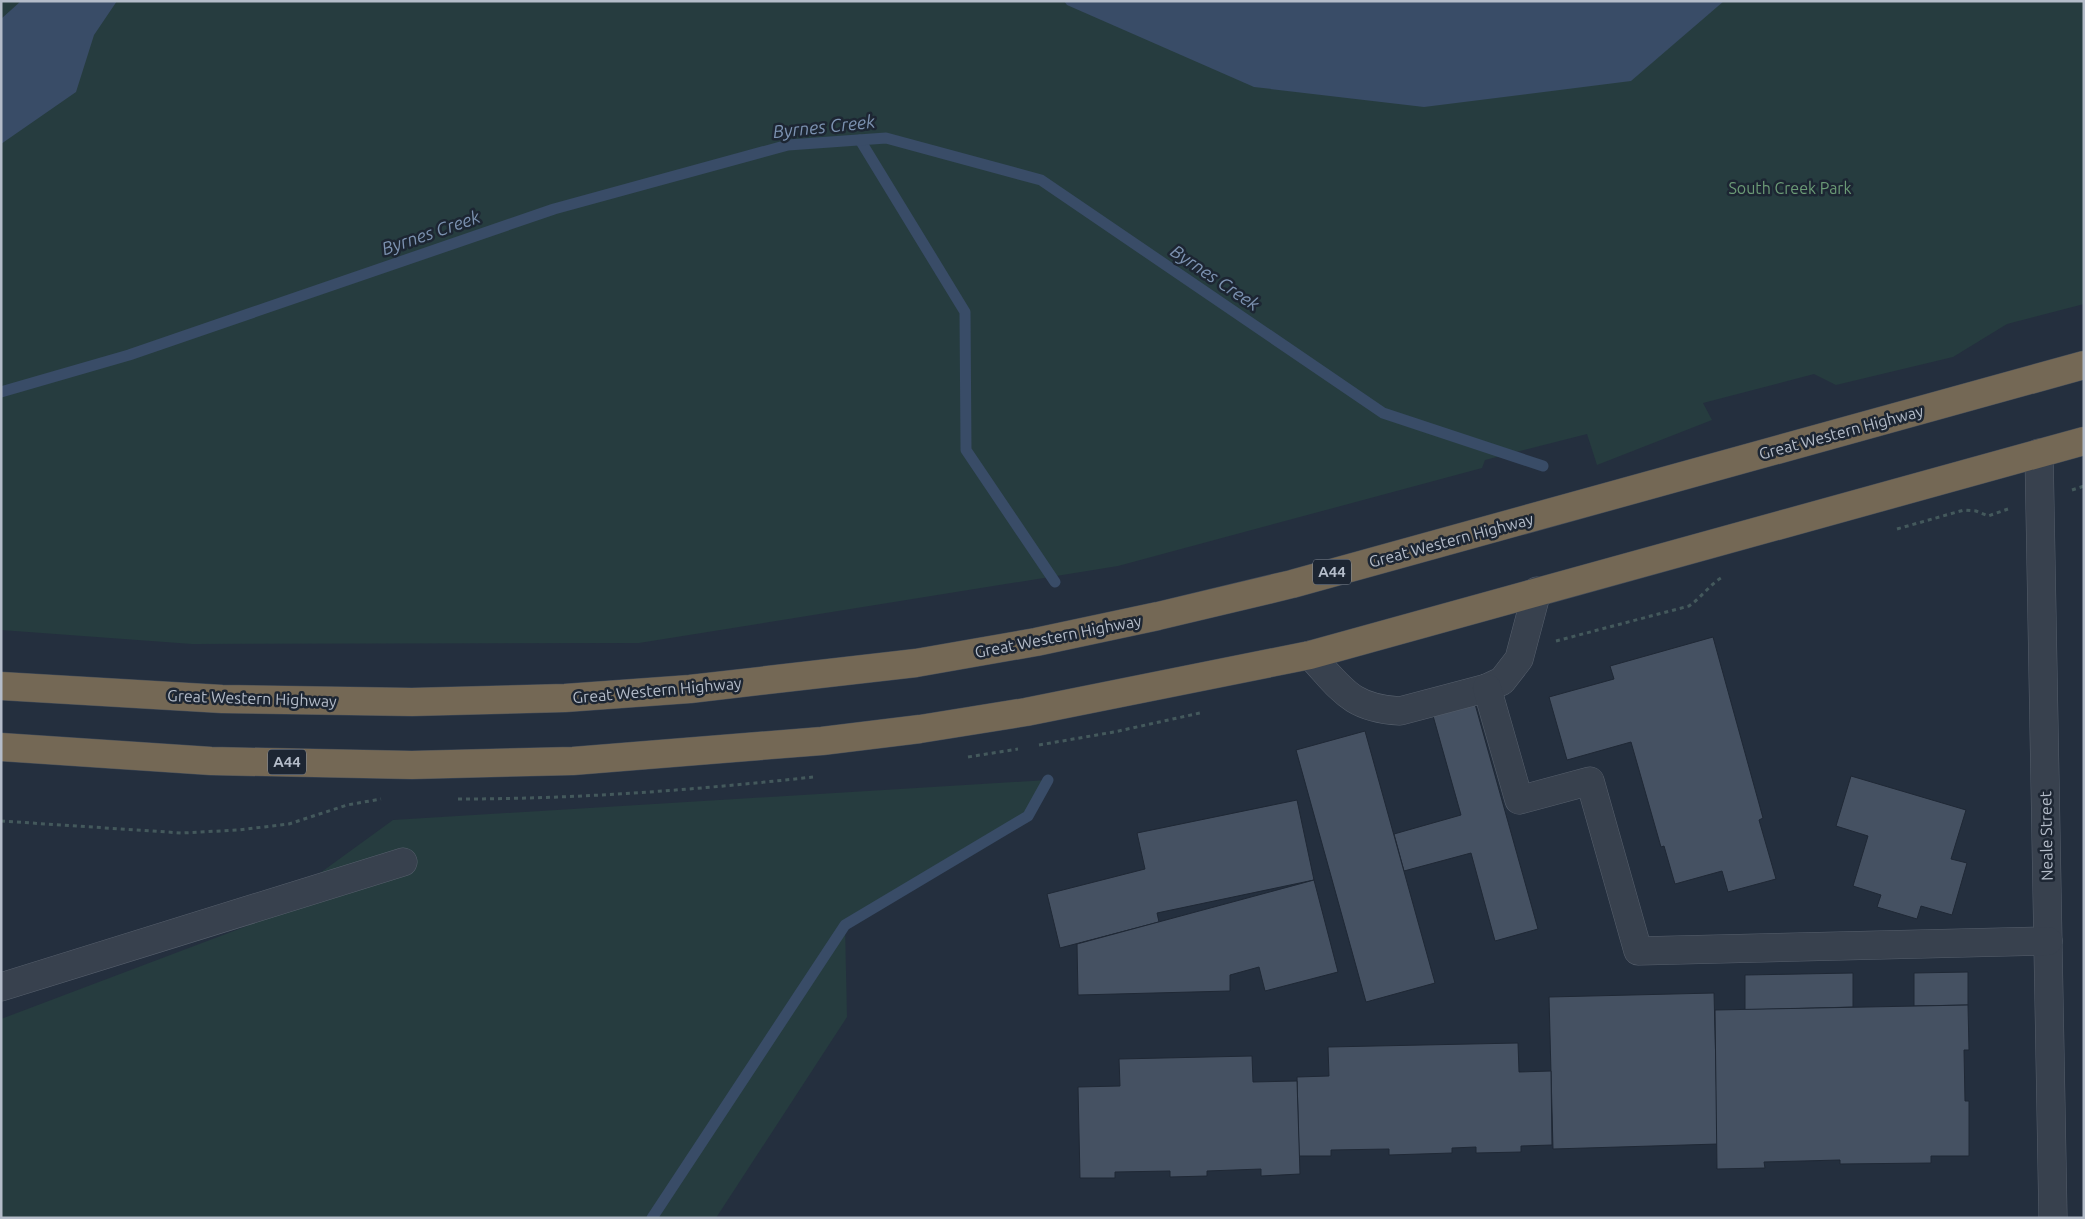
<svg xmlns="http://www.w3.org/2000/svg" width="2085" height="1219" viewBox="0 0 2085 1219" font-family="Ubuntu,sans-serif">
  <rect width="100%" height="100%" fill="#242f3e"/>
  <!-- green -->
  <g fill="#263c3f">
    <polygon points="1,1 2084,1 2084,304 2007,324 1953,357 1836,385 1814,374 1703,403 1712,420 1597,465 1587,434 1485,460 1482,468 1118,566 639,643 192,644 1,630"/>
    <polygon points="1048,780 1028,816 845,925 847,1017 716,1218 1,1218 1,1019 247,926 393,820"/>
  </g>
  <!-- water -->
  <g fill="#394c67">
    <polygon points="21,1 117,1 94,35 76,92 1,144 1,19"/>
    <polygon points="1064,1 1724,1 1631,81 1424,107 1254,87 1067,5"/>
  </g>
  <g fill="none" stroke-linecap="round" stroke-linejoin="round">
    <!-- stream -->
    <g stroke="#394c67" stroke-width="11">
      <polyline points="860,140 965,312 966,450 1055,582"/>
      <polyline points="1,392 129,355 554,209 788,145 886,138 1041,180 1383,413 1543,466"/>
      <polyline points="652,1218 845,925 1028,816 1048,780"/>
    </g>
  </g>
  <!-- building -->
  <g fill="#455162" stroke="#1f2835">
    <polygon points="1713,637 1763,818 1759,820 1776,879 1728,892 1722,871 1675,884 1664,846 1661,847 1631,742 1567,760 1549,697 1614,679 1610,666"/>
    <polygon points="1470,686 1538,929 1495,941 1471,853 1404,871 1394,834 1461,815 1428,698"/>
    <polygon points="1365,731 1435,983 1366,1002 1296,750"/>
    <polygon points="1851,776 1966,810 1951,859 1967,863 1952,915 1921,906 1917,919 1877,907 1881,895 1853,886 1868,836 1836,826"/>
    <polygon points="1297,800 1314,880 1157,913 1159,922 1060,948 1047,894 1145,869 1137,833"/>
    <polygon points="1314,880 1338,972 1265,991 1259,967 1230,975 1230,991 1078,995 1077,944"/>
    <polygon points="1968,972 1968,1005 1914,1006 1914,973"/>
    <polygon points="1853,973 1853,1007 1745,1010 1745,975"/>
    <polygon points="1714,993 1718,1144 1553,1149 1549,997"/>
    <polygon points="1968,1005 1969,1050 1964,1050 1965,1101 1969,1101 1969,1156 1931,1156 1931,1163 1840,1164 1840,1160 1764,1162 1765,1168 1717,1169 1715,1010"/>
    <polygon points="1518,1043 1519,1072 1551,1071 1552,1145 1521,1146 1521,1152 1476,1153 1476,1147 1452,1148 1452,1153 1389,1155 1389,1149 1331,1150 1331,1156 1299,1156 1297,1077 1329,1076 1328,1047"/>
    <polygon points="1252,1056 1253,1082 1297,1081 1300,1174 1261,1176 1261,1169 1207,1171 1207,1176 1170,1177 1170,1171 1115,1172 1115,1178 1080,1178 1078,1087 1120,1086 1119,1059"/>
  </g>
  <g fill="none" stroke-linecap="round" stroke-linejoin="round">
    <defs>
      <g id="minor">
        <polyline points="2039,453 2053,1218"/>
        <path d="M1310 655C1342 689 1350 708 1400 711L1487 688 1502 681 1519 659 1537 591"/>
        <polyline points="1487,688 1519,800 1590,781 1638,951 2048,941"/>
        <polyline points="1,987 403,862"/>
      </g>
      <g id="highway">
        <polyline points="1,686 222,699 412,702 565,698 690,689 916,663 1036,642 1158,616 1292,584 2084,365"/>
        <polyline points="1,747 211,761 412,765 573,761 822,741 920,729 1026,712 1310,655 2084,441"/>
      </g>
    </defs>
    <!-- minor casing -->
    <use href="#minor" stroke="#565f6c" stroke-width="29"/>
    <!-- highway casing -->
    <use href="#highway" stroke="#434c59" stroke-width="29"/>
    <!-- path -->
    <g stroke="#44595c" stroke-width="3" stroke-dasharray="4 4" stroke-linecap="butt">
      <polyline points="2072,490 2084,486"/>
      <polyline points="1897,529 1964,510 1976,511 1988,516 2008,509"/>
      <path d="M1556 641 1689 606C1702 597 1710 584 1724 576"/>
      <polyline points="1039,745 1114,732 1200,713"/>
      <polyline points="968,757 1018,749"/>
      <path d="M458 799C577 799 695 790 813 777"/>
      <polyline points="1,821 182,833 238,830 289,824 347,805 381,799"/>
    </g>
    <!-- minor -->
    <use href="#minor" stroke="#38414e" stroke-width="28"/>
    <!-- highway -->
    <use href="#highway" stroke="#746855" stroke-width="28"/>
  </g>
  <g text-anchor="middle" stroke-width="5" stroke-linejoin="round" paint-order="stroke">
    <!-- shield labels -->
    <g fill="#1d2633" stroke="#878f9c" stroke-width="1">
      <rect x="1313" y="559.5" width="38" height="25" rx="4"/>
      <rect x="268" y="749.5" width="38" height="25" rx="4"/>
    </g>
    <g font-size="15" font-weight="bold" fill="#b4bcc9">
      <text x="1332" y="577">A44</text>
      <text x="287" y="767">A44</text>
    </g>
    <!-- park labels -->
    <g font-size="16" fill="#6b9a76" stroke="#1d2633">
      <text x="1790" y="194">South Creek Park</text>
    </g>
    <!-- street labels -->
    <g font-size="16" fill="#b4bcc9" stroke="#1d2633">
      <text transform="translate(1841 432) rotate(-15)" y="6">Great Western Highway</text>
      <text transform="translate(1451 540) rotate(-15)" y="6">Great Western Highway</text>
      <text transform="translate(1058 636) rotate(-11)" y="6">Great Western Highway</text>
      <text transform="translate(657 690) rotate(-5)" y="6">Great Western Highway</text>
      <text transform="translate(252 698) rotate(2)" y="6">Great Western Highway</text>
      <text transform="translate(2046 836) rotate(-91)" y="6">Neale Street</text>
    </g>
    <!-- water labels -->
    <g font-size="18" font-style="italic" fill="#7c92b1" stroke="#1d2633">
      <text transform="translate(824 127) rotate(-6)" y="6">Byrnes Creek</text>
      <text transform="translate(431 233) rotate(-19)" y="6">Byrnes Creek</text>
      <text transform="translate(1215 278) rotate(34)" y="6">Byrnes Creek</text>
    </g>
  </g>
  <!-- border -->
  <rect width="2085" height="1219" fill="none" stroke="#b4bcc9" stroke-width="5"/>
</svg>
